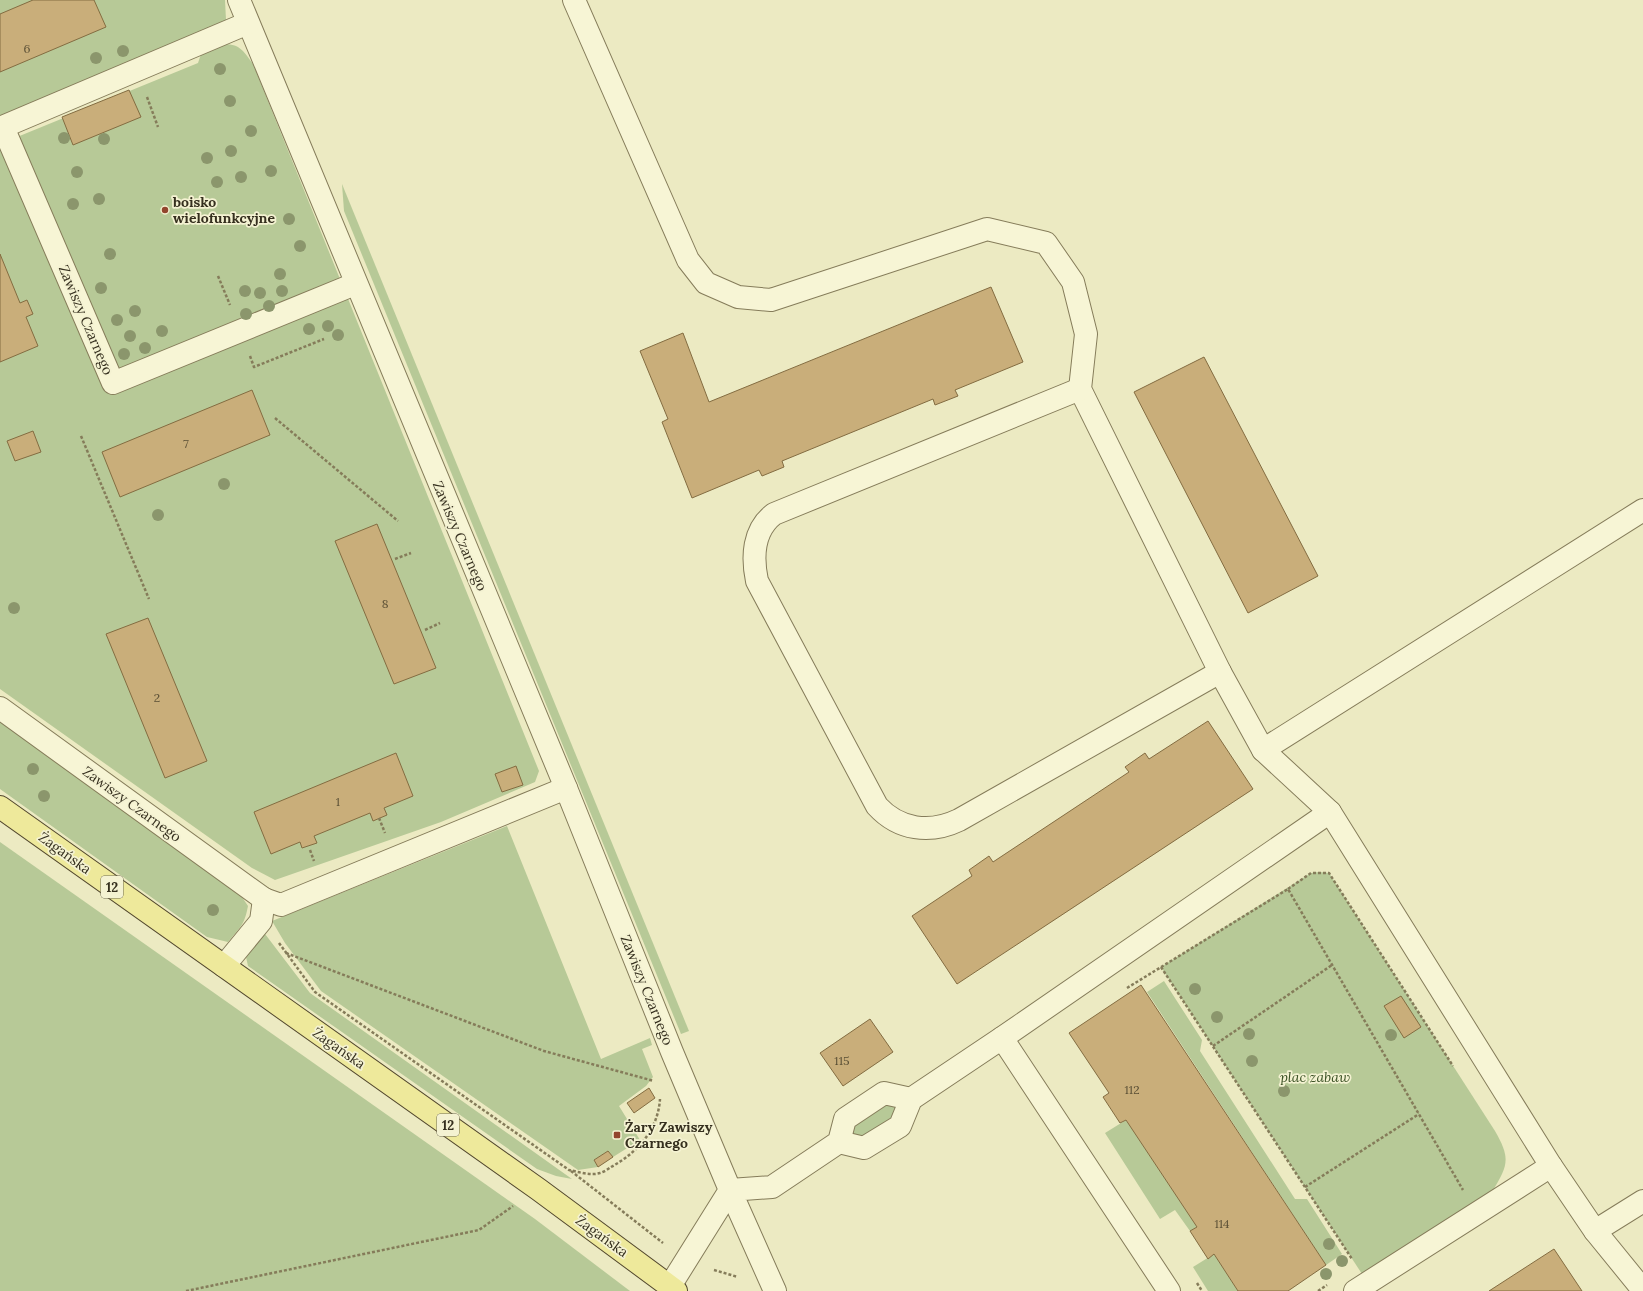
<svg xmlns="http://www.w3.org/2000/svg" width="1643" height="1291" viewBox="0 0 1643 1291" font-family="Lora,serif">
  <rect width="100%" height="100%" fill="#eceac2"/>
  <!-- green -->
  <g fill="#b7c997">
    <polygon points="0,0 225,0 226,20 216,29 0,119"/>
    <path d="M221 44C240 44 242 49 253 64L539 771 535 782 441 822 275 880 252 868 0 689V144L198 63 202 51Z"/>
    <polygon points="342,184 689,1031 681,1034 344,211"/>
    <path d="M0 721 240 894 248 906C244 926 241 926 228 942L207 937 0 789Z"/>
    <polygon points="507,826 601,1059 650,1038 652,1045 642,1049 653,1077 646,1086 619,1106 640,1140 613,1157 608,1151 594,1160 598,1167 578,1170 321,991 285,943 272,921"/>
    <polygon points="0,842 535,1219 630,1291 0,1291"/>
    <path d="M1319 872 1329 873 1495 1131C1511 1159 1508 1165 1492 1192L1364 1277 1161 967 1311 873Z"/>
    <polygon points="262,930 310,993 572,1179 556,1176 537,1169 248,966 246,957"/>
    <polygon points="1164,981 1202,1040 1200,1051 1295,1199 1307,1199 1342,1254 1326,1265 1147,992"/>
    <polygon points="887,1103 902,1104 894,1116 862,1138 848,1137 855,1124"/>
    <polygon points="1126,1120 1197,1227 1190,1231 1175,1210 1160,1219 1105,1133"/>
    <polygon points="1214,1254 1238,1291 1208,1291 1193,1267"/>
  </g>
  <!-- building -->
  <g fill="#c9ae7a" stroke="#836c41">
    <polygon points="33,0 94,0 106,27 0,72 0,14"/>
    <polygon points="129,90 141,117 73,145 62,117"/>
    <polygon points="0,254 20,303 27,300 33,314 26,317 38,346 0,362"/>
    <polygon points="991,287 1023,362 955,390 958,396 935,405 933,399 782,461 784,467 762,476 759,470 692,498 662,422 668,419 640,351 683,333 709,402"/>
    <polygon points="1204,357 1318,576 1248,613 1134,392"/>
    <polygon points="252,390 270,435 120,497 102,452"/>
    <polygon points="33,431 41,452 15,461 7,441"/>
    <polygon points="377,524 436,668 394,684 335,541"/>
    <polygon points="148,618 207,761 165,778 106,634"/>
    <polygon points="1208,721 1253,789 957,984 912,916 972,876 969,870 989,856 993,862 1129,772 1125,767 1145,753 1149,759"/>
    <polygon points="396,753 413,796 384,808 387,815 373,821 370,813 314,836 317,843 302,848 300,842 271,854 254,812"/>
    <polygon points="516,766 523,785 502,792 495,774"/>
    <polygon points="1141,985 1326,1265 1288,1291 1238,1291 1214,1254 1208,1259 1190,1231 1197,1227 1126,1120 1120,1123 1103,1097 1109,1093 1069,1033"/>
    <polygon points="1401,996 1421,1027 1404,1038 1384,1006"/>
    <polygon points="870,1019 893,1052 843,1086 820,1053"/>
    <polygon points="649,1088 655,1098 634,1113 627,1103"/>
    <polygon points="608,1151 613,1157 598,1167 594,1160"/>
    <polygon points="1554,1249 1582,1291 1489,1291"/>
  </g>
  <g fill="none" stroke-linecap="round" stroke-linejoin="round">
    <defs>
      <g id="minor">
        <polyline points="239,0 566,788 672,1052 730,1190 670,1286"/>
        <polyline points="574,0 688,260 706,283 738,297 771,300 987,229 1046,243 1073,282 1086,334 1080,389 1220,672 1263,750 1330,812 1551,1166 1355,1291"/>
        <polyline points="3,127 113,383 355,284"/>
        <polyline points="0,128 248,23"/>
        <path d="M1080 389 774 514C753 530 752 557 757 581L877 806C899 830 930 834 959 820L1220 672"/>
        <polyline points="0,708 264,899 281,905 566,788"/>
        <polyline points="1263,750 1643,510"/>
        <polyline points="224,966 261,921 264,899"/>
        <polyline points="1002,1038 1169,1291"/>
        <polyline points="839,1142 864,1148 900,1126 911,1099 1002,1038 1330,812"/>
        <polyline points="1551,1166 1595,1231 1643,1290"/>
        <polyline points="1595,1231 1643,1201"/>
        <polyline points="775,1291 730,1190 772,1187 839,1142 845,1119 884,1093 911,1099"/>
      </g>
      <polyline id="major" points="0,807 538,1189 676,1291"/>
    </defs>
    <!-- minor casing -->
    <use href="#minor" stroke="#857c5a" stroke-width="24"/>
    <!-- major casing -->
    <use href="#major" stroke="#53482e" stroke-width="24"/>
    <!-- path -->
    <g stroke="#857c5a" stroke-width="2.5" stroke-dasharray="3 2" stroke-linecap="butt">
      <polyline points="147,97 158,127"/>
      <polyline points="218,276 230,305"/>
      <polyline points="250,356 254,367 324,339"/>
      <polyline points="275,418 398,521"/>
      <polyline points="81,436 149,599"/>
      <polyline points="395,559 411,553"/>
      <polyline points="425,630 440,623"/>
      <polyline points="379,818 385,833"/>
      <polyline points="310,850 314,861"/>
      <polyline points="1288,889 1311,873 1329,873 1453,1066"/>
      <path d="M279 943 315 992 569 1170C579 1172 590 1176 600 1173 604 1172 608 1169 611 1167 637 1153 658 1130 660 1099"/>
      <polyline points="286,953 544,1051 654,1081"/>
      <polyline points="1161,967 1352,1259"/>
      <polyline points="1127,988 1288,889 1463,1190"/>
      <polyline points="1213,1046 1332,965"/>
      <polyline points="571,1171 663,1243"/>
      <polyline points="1305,1187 1419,1114"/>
      <polyline points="714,1270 738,1277"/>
      <polyline points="1197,1283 1202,1291"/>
      <polyline points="186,1291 479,1230 513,1206"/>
      <polyline points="1318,1291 1327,1285"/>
    </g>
    <!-- minor -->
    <use href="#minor" stroke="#f7f5d5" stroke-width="22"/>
    <!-- major -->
    <use href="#major" stroke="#eee99b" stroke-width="22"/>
  </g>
  <!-- trees -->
  <g fill="#8b966c">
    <circle cx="123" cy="51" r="6"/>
    <circle cx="96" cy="58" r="6"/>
    <circle cx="220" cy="69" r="6"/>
    <circle cx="230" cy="101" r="6"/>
    <circle cx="251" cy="131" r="6"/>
    <circle cx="64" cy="138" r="6"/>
    <circle cx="104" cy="139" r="6"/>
    <circle cx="231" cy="151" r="6"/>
    <circle cx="207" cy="158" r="6"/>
    <circle cx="271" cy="171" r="6"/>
    <circle cx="77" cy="172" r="6"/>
    <circle cx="241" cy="177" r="6"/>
    <circle cx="217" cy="182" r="6"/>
    <circle cx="99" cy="199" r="6"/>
    <circle cx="73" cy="204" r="6"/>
    <circle cx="289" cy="219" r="6"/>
    <circle cx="300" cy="246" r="6"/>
    <circle cx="110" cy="254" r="6"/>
    <circle cx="280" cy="274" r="6"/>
    <circle cx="101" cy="288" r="6"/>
    <circle cx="245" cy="291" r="6"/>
    <circle cx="282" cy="291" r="6"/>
    <circle cx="260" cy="293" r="6"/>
    <circle cx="269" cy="306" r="6"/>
    <circle cx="135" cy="311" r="6"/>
    <circle cx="246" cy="314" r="6"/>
    <circle cx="117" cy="320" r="6"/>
    <circle cx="328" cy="326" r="6"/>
    <circle cx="309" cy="329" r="6"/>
    <circle cx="162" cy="331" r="6"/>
    <circle cx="338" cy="335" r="6"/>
    <circle cx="130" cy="336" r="6"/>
    <circle cx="145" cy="348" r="6"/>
    <circle cx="124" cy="354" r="6"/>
    <circle cx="224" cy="484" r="6"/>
    <circle cx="158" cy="515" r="6"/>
    <circle cx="14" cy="608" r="6"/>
    <circle cx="33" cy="769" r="6"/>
    <circle cx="44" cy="796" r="6"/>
    <circle cx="213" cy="910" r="6"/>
    <circle cx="1195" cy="989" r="6"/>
    <circle cx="1217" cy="1017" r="6"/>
    <circle cx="1249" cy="1034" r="6"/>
    <circle cx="1391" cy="1035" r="6"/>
    <circle cx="1252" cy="1061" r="6"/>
    <circle cx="1284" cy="1091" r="6"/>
    <circle cx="1329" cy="1244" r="6"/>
    <circle cx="1342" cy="1261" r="6"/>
    <circle cx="1326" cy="1274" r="6"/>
  </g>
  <!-- markers -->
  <g fill="#92452d" stroke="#f4f2d2" stroke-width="1.5">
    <circle cx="165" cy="210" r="4"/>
    <rect x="613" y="1131" width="8" height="8" rx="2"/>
  </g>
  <g text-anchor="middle" stroke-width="3.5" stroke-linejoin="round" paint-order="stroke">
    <!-- number labels -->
    <g font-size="12" fill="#5a4f35">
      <text x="27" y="53">6</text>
      <text x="186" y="448">7</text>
      <text x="385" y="608">8</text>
      <text x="157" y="702">2</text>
      <text x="338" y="806">1</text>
      <text x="842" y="1065">115</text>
      <text x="1132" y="1094">112</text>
      <text x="1222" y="1228">114</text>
    </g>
    <!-- shield labels -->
    <g fill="#f4f2d2" stroke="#6e6a54" stroke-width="1">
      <rect x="101" y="876" width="22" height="22" rx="3"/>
      <rect x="437" y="1114" width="22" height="22" rx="3"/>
    </g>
    <g font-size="13" font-weight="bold" fill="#352f1e">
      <text x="112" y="892">12</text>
      <text x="448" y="1130">12</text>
    </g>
    <!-- poi labels -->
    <g font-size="14" font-weight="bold" fill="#352f1e" stroke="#f4f2d2" text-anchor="start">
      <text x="173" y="207">boisko<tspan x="173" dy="16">wielofunkcyjne</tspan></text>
      <text x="625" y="1132">Żary Zawiszy<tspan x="625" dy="16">Czarnego</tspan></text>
    </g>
    <!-- street labels -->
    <g font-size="14" fill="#352f1e" stroke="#f4f2d2">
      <text transform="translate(86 320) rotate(67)" y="5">Zawiszy Czarnego</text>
      <text transform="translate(460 536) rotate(67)" y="5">Zawiszy Czarnego</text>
      <text transform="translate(132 804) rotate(36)" y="5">Zawiszy Czarnego</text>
      <text transform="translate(65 853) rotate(36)" y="5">Żagańska</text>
      <text transform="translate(647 990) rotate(68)" y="5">Zawiszy Czarnego</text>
      <text transform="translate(339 1048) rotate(35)" y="5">Żagańska</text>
      <text transform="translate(602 1236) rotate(36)" y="5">Żagańska</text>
    </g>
    <!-- park labels -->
    <g font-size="14" font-style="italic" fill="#3b5125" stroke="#f4f2d2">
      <text x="1315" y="1082">plac zabaw</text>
    </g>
  </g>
</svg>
